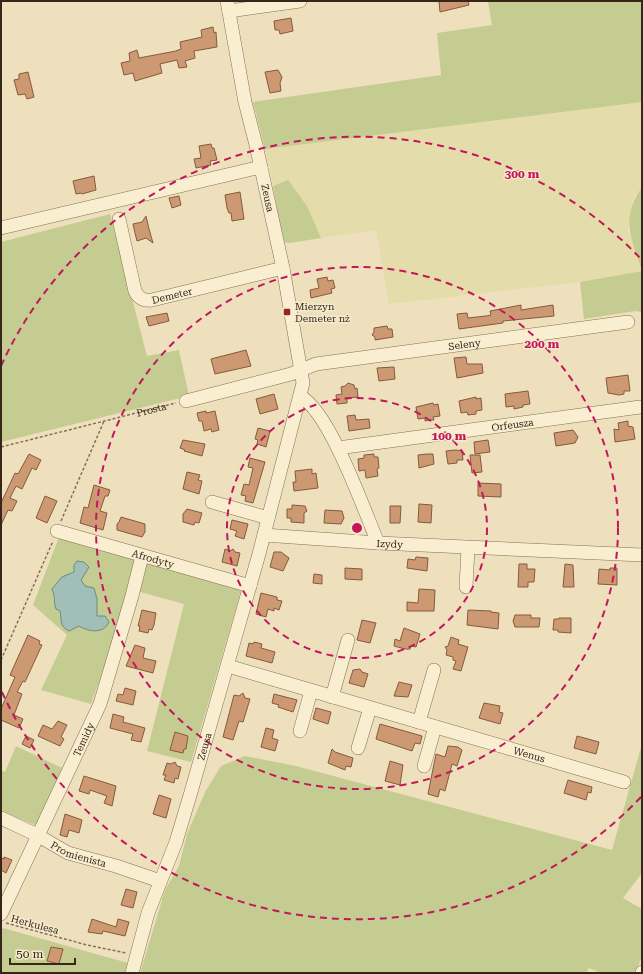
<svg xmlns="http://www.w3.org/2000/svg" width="643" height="974" viewBox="0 0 643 974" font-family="'Roboto Serif',serif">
  <rect width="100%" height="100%" fill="#eee0bd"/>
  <!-- farmland -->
  <polygon fill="#e4dcaa" points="642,102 642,187 632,201 628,231 642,271 580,282 389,304 376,230 321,238 307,206 288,181 273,186 265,149"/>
  <!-- green -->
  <g fill="#c4cc91">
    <polygon points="488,1 642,1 642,102 265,149 253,102 441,75 437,33 492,25"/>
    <polygon points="288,180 307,206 321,238 290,243 283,242 273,186"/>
    <path d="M642 187V312L635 311 584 319 580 282 642 271C631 237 620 219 642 187Z"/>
    <polygon points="110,214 147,356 179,350 189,396 1,442 1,242"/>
    <polygon points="59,537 136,560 114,641 91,704 41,690 67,635 33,605"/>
    <polygon points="147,563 242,587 191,762 147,751 184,604 140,592"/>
    <polygon points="642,744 642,873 623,898 642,909 642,957 635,973 601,973 589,968 586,973 140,973 165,890 179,866 187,834 205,792 221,766 245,756 296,766 612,850"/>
    <polygon points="16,746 62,768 37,826 1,811 1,770 5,772"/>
    <polygon points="3,928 128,963 125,973 1,973 1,931"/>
  </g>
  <!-- water -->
  <path fill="#a1bfb7" stroke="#688d84" d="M77 561 84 562 89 567 81 580 85 586 94 588 97 599V616H105L109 622C104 634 89 632 79 626L69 631C59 626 62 621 60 611L56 609C53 601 56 598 52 589L62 577 74 572V565Z"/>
  <!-- building -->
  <g fill="#cd9972" stroke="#855a3c">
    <polygon points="439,1 468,1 469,5 440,12"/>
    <polygon points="291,18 293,31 280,34 279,30 275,30 274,21"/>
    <polygon points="213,27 214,33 216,32 217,47 194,51 195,58 185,61 187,67 179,68 177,60 160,64 162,73 135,81 133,73 124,75 121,63 130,61 129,53 137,50 139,58 176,51 181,49 180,42 202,37 201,30"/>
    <polygon points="278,70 282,77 280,83 281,91 270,93 265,72"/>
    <polygon points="28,72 34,97 27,99 25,94 18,95 14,80 19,79 19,74"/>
    <polygon points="211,144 212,148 214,148 217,160 210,161 211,165 196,168 194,159 201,158 199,146"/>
    <polygon points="94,176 96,190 82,194 81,193 76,194 73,181"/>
    <polygon points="240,192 244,219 232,221 231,213 229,213 227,208 225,195"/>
    <polygon points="179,196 181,205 172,208 169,198"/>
    <polygon points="146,216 149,229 153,243 146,238 137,241 135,233 133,224 142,222"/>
    <polygon points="327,277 328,281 333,280 335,288 331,289 332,293 311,298 310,290 319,288 317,279"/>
    <polygon points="521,305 521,310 553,305 554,316 503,321 503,323 459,329 457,314 467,313 468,318 486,316 491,315 490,311"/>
    <polygon points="167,313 169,321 149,326 146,317"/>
    <polygon points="387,326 388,329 392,329 393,337 375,340 375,337 372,335 374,332 374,328"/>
    <polygon points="246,350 251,366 215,374 211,359"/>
    <polygon points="466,357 467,364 482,364 483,373 457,378 454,358"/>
    <polygon points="394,367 395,379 379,381 377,368"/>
    <polygon points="628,375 630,391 624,391 624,394 619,395 608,393 606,378"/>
    <polygon points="348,383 354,385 355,389 357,388 358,397 347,398 347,403 337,404 336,395 342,394 341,387 345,386"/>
    <polygon points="528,391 530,404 523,405 523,407 514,409 514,406 506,407 505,394"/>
    <polygon points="274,394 278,409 260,414 256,399"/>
    <polygon points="476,397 476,399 481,398 482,410 476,411 476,414 468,415 467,412 461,413 459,401"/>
    <polygon points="433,403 434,405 438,404 440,416 433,417 434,420 429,420 425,421 425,418 418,419 416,407"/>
    <polygon points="206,411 206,413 215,411 219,430 212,432 211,429 204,431 202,421 199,421 197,413"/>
    <polygon points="355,415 356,420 369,419 370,428 349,431 347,416"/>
    <polygon points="628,421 628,426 633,427 635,439 615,442 614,429 619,430 618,423"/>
    <polygon points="258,428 270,431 266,447 257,444 258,440 255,439"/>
    <polygon points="573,430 578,437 575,443 556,446 554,433"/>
    <polygon points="183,440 205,444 202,456 184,451 185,450 180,448"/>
    <polygon points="488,440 490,452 475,454 474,442"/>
    <polygon points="456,450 462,451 463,460 457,460 457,463 448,464 446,451"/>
    <polygon points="29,454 41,460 36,470 32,468 22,489 16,486 10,498 17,501 12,511 8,510 1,525 1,503 15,473 18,474"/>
    <polygon points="374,454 374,457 378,457 379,468 377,469 378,476 366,478 365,470 359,471 358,459 364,458 364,455"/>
    <polygon points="427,454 433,454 434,464 419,468 418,455"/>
    <polygon points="470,455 480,455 482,472 472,473"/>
    <polygon points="250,458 265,462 253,503 245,501 246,496 241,495 244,484 249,485 253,468 248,467"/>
    <polygon points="312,469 312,474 316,473 318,488 294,491 293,482 296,482 295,471"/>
    <polygon points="187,472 200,475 198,480 202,481 199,494 183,489"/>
    <polygon points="478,483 501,484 501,497 478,496"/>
    <polygon points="94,485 110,490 108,496 105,496 100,511 107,513 103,530 80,523 84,507 88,508"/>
    <polygon points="45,496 57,501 47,523 36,518"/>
    <polygon points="419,504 432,505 431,523 418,522"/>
    <polygon points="292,505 305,506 307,511 304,513 304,523 291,522 291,518 287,518 287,509 292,509"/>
    <polygon points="390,506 401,506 400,523 390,523"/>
    <polygon points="187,509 202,513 199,523 195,522 194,525 183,522 183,514"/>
    <polygon points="325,510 342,511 344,518 341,524 324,523"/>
    <polygon points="121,517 145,524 145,532 142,537 117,530 117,524 119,522"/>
    <polygon points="232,520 248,524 244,539 235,536 237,531 230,529"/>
    <polygon points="225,549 230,551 233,549 235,552 240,553 237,566 222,562"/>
    <polygon points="274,552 281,552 289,558 283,571 270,567"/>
    <polygon points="416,557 428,558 427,571 407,568 408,559 415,560"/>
    <polygon points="519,564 527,564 527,569 535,569 534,582 528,582 528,587 518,587"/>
    <polygon points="565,564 573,565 574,587 563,587"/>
    <polygon points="345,568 362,569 362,580 345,579"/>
    <polygon points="610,568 617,568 617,585 598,584 599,569 610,570"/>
    <polygon points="314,574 322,575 322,584 313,583"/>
    <polygon points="419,589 435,590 434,611 407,611 407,602 418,603"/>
    <polygon points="261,593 277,597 277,600 282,601 279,610 274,608 274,611 268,609 266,617 256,614"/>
    <polygon points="142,610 156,613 154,625 152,630 149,629 148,633 139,631 140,626 138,626"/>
    <polygon points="468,610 491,611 491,612 499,613 498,629 467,625"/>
    <polygon points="515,615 531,615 531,618 540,618 539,627 515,627 513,621"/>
    <polygon points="559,618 571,618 571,633 558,632 558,630 553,630 554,619 559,619"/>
    <polygon points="362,620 376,623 370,643 357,640"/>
    <polygon points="404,628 420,634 416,647 411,646 410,649 405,649 394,646 395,639 400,641"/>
    <polygon points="28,635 40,641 39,644 42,645 25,682 23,681 17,692 22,694 14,715 23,719 19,728 1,720 1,709 15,677 10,675"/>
    <polygon points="451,637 459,640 458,644 468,647 461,671 453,669 456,661 453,660 453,657 446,655 447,650 445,647 448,646"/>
    <polygon points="254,642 262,644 261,648 275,652 272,663 246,656 249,643 253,644"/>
    <polygon points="135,645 145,648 143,658 156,661 153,673 126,666"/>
    <polygon points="360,669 362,672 368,674 364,687 349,683 353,670"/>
    <polygon points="399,682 412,685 408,697 394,696"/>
    <polygon points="125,688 136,691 133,705 116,701 118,694 123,695"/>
    <polygon points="243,693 245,698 250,699 243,722 239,721 233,740 223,737 234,695 239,696"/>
    <polygon points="274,694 297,700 293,712 278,707 279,705 272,703"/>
    <polygon points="484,703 500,706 499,712 503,713 500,724 479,718"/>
    <polygon points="316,708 331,712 328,724 313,719"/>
    <polygon points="113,714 124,717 123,722 145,728 141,742 131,740 133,734 110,728"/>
    <polygon points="58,721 67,725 61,737 64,739 60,746 38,736 43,725 52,729"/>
    <polygon points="380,724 422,736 420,744 415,743 412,751 376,739"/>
    <polygon points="266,728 274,730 272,738 278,740 275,751 261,747"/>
    <polygon points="175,732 188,736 186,749 184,749 183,753 170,750"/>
    <polygon points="26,736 34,740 30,748 22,744"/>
    <polygon points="577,736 599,742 596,754 574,748"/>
    <polygon points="448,746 458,747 462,750 457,766 452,764 445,791 440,789 438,797 428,794 436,754 445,757"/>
    <polygon points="332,749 335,752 353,758 351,767 346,766 345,770 328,763"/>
    <polygon points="390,761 403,765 400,785 385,781"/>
    <polygon points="175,762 177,766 181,767 178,779 175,778 174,783 164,780 166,775 163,775 167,763 171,764"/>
    <polygon points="84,776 116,786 112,806 104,803 107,796 90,790 89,794 79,791"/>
    <polygon points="568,780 592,787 591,793 588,792 586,800 564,793"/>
    <polygon points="159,795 171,799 166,818 153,814"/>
    <polygon points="65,814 82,820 79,833 69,830 67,837 60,835"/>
    <polygon points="4,857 12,860 6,873 1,870 1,858 4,859"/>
    <polygon points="126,889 137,892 133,908 121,905"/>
    <polygon points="92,919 116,927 118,919 129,922 125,936 103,931 102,934 88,932"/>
    <polygon points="51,947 63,949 59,964 47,961"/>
  </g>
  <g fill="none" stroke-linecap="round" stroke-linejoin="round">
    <defs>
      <g id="minor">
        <polyline points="229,11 300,1"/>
        <path id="s2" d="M119 219 135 291C139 299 144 301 152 300L283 268"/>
        <polyline points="1,228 261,167"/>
        <path d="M300 396C330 412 364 510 378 543"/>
        <path id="s3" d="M186 401 291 374 316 364 628 322"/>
        <path id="s4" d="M338 448 640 407"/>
        <polyline points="212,502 268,518"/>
        <path id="s5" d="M57 531 250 586"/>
        <path id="s6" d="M264 535 378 543 642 555"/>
        <polyline points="466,587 468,548"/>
        <path id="s7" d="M228 666 624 782"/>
        <polyline points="332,697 348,640"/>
        <polyline points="419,722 434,670"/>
        <polyline points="300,731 311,691"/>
        <polyline points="358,748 370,708"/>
        <polyline points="424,766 435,727"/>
        <path id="s8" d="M1 818 37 835 68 853 116 866 160 881"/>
        <path id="s9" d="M1 914 100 704 132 596 142 556"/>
        <path id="s10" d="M132 973 148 913 176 842 191 792 259 554 303 383 283 268 256 145 245 102 227 1"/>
        <polyline points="642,973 642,972"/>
      </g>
    </defs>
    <!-- minor casing -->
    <use href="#minor" stroke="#867056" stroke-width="14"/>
    <!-- path -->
    <g stroke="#867056" stroke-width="1.5" stroke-dasharray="3 2" stroke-linecap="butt">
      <path id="s1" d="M1 447 176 403"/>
      <polyline points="61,521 104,421"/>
      <polyline points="1,660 53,541"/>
      <polyline points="6,923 87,945 126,953"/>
    </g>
    <!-- minor -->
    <use href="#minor" stroke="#f9eed0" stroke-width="13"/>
  </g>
  <!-- distance rings -->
  <g fill="none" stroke="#c2185b" stroke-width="2" stroke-dasharray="7 5">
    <circle cx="357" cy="528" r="130"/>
    <circle cx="357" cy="528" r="261"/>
    <path d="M641 797A391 391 0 0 1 1 690M1 366A391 391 0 0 1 641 259"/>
  </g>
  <!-- markers -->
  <rect fill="#962625" stroke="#f6eacc" stroke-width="1.5" x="283" y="308" width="8" height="8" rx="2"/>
  <g text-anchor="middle" stroke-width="3" stroke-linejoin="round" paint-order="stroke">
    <!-- street labels -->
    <g font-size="10" fill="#35281b" stroke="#f6eacc">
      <text transform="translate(268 198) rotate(78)" y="4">Zeusa</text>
      <text dy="4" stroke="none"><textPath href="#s2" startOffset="115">Demeter</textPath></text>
      <text dy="4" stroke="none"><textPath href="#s3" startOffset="285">Seleny</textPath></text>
      <text dy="4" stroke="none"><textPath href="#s1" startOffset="155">Prosta</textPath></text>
      <text dy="4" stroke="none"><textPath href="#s4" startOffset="176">Orfeusza</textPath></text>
      <text dy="4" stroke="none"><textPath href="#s6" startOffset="126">Izydy</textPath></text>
      <text dy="4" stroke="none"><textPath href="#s5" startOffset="100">Afrodyty</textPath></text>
      <text dy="4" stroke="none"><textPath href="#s9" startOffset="193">Temidy</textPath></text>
      <text dy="4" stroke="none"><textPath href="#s10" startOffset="238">Zeusa</textPath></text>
      <text dy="4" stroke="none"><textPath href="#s7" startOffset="314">Wenus</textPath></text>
      <text dy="4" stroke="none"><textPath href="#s8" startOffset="86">Promienista</textPath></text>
      <text transform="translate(35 924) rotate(15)" y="4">Herkulesa</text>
    </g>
    <!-- poi labels -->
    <g font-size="10" fill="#35281b" stroke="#f6eacc" text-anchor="start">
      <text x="295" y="310">Mierzyn<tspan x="295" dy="12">Demeter nż</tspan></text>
    </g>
  </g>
  <circle cx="357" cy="528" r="6" fill="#c2185b" stroke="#f6eacc" stroke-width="2"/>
  <g font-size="12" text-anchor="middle" font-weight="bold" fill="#c2185b" stroke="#f6eacc" stroke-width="3" stroke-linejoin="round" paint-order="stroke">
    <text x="522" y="178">300 m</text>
    <text x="542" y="348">200 m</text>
    <text x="449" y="440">100 m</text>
  </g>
  <!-- border -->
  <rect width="643" height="974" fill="none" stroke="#35281b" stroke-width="4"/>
  <!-- scale -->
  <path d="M10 958v6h65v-6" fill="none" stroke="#35281b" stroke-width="2"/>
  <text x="16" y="958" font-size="12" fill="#35281b" stroke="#f6eacc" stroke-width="3" paint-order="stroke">50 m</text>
</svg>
